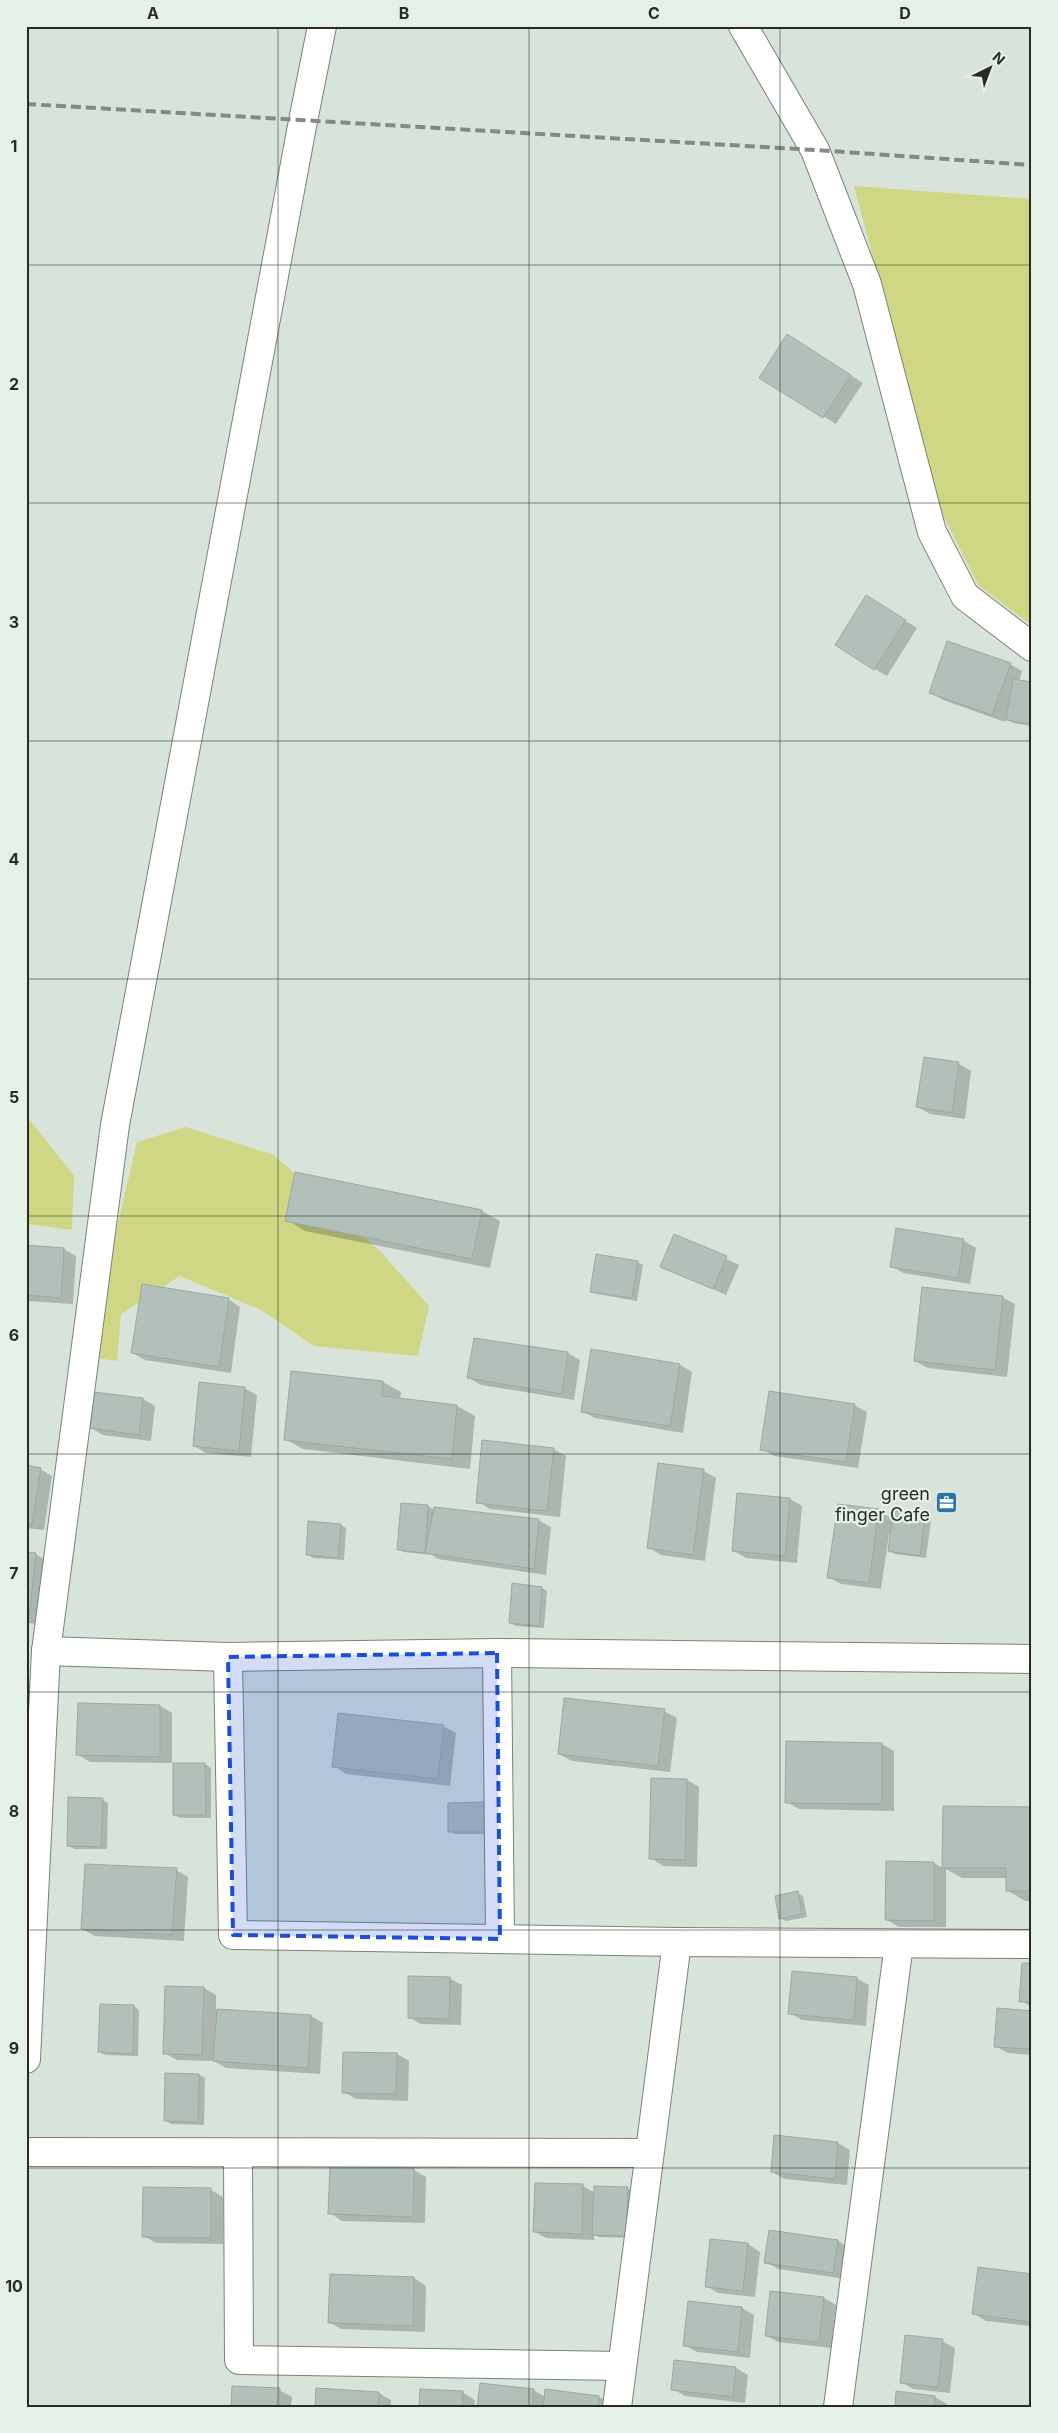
<svg xmlns="http://www.w3.org/2000/svg" width="1058" height="2433" font-family="Inter,sans-serif">
  <style>
    .green { fill: #d0d784 }
    .shadow { fill: #0003 }
    .building { fill: #b2c0ba; stroke: #9ca9a4 }
    .lines { fill: none; stroke-linecap: round; stroke-linejoin: round }
    .minor-casing { stroke: #78837a; stroke-width: 30 }
    .tertiary-casing { stroke: #78837a; stroke-width: 30 }
    .minor { stroke: #fff; stroke-width: 28 }
    .tertiary { stroke: #fff; stroke-width: 28 }
    .rail { stroke: #828a83; stroke-width: 4; stroke-dasharray: 10 5; stroke-linecap: butt }
    .marked { fill: #1d4ed8; fill-opacity: 0.2; stroke: #1d4ed8; stroke-width: 4; stroke-dasharray: 10 6; stroke-linejoin: round }
    .grid { fill: none; stroke: #272c28; stroke-width: 1; stroke-opacity: 0.55 }
    .labels { text-anchor: middle; dominant-baseline: central; stroke-width: 4.5; stroke-linejoin: round; paint-order: stroke }
    .poi-label { font-size: 18px; fill: #272c28; stroke: #e5f1e7; text-anchor: end }
    .neatline { fill: none; stroke: #272c28; stroke-width: 2 }
    .grid-label { font-size: 16px; text-anchor: middle; font-weight: bold; fill: #272c28 }
  </style>
  <rect width="100%" height="100%" fill="#d8e4da"/>
  <g class="green">
    <polygon points="854,186 1032,199 1032,625 978,585 940,509"/>
    <polygon points="26,1115 74,1176 72,1230 26,1224"/>
    <polygon points="186,1127 274,1155 383,1254 429,1306 418,1356 314,1346 261,1310 180,1276 121,1314 117,1361 96,1358 112,1248 137,1142"/>
  </g>
  <g class="shadow">
    <polygon points="799,343 863,383 836,424 761,377"/>
    <polygon points="879,604 917,628 887,676 875,669"/>
    <polygon points="1010,664 1022,671 1019,682 1032,684 1032,726 1013,723 1006,718 1005,722 943,700 931,693"/>
    <polygon points="959,1064 971,1071 965,1119 930,1114 918,1107"/>
    <polygon points="482,1211 500,1221 490,1268 305,1231 287,1220"/>
    <polygon points="675,1235 739,1265 726,1295 661,1266"/>
    <polygon points="964,1241 976,1248 970,1284 903,1273 891,1266"/>
    <polygon points="26,1246 64,1249 76,1256 73,1304 26,1301"/>
    <polygon points="637,1262 643,1265 637,1301 597,1294 591,1291"/>
    <polygon points="1002,1297 1015,1304 1007,1377 928,1368 915,1361"/>
    <polygon points="228,1299 240,1307 231,1373 145,1360 133,1353"/>
    <polygon points="592,1351 680,1365 692,1372 683,1433 595,1418 582,1411"/>
    <polygon points="568,1353 580,1360 574,1400 481,1385 469,1378"/>
    <polygon points="292,1372 383,1382 401,1392 400,1399 457,1406 475,1416 470,1469 303,1449 285,1439"/>
    <polygon points="244,1388 257,1395 251,1457 206,1453 194,1446"/>
    <polygon points="95,1393 143,1399 155,1406 151,1441 103,1435 91,1428"/>
    <polygon points="854,1405 867,1412 858,1468 774,1456 762,1449"/>
    <polygon points="553,1449 566,1456 560,1517 490,1509 478,1502"/>
    <polygon points="659,1465 704,1471 716,1478 705,1561 661,1555 648,1547"/>
    <polygon points="26,1467 40,1469 52,1476 44,1530 26,1528"/>
    <polygon points="790,1499 802,1506 797,1563 746,1558 734,1551"/>
    <polygon points="428,1506 435,1510 538,1520 551,1527 546,1575 438,1559 432,1555 404,1552 398,1549"/>
    <polygon points="879,1511 893,1519 894,1513 925,1517 931,1521 926,1558 895,1554 889,1551 891,1534 889,1534 881,1589 841,1584 829,1577"/>
    <polygon points="341,1525 346,1528 344,1560 313,1558 307,1554"/>
    <polygon points="26,1553 35,1554 48,1561 41,1624 26,1623"/>
    <polygon points="542,1588 547,1591 544,1628 516,1626 510,1623"/>
    <polygon points="26,1681 31,1683 29,1715 26,1715"/>
    <polygon points="79,1704 160,1706 172,1713 172,1763 90,1762 77,1754"/>
    <polygon points="664,1711 677,1718 670,1772 572,1761 559,1754"/>
    <polygon points="443,1726 456,1733 450,1786 346,1774 334,1766"/>
    <polygon points="787,1742 882,1744 894,1751 894,1811 799,1809 787,1802"/>
    <polygon points="205,1764 211,1768 211,1818 180,1818 174,1815"/>
    <polygon points="687,1780 699,1787 697,1867 663,1866 651,1858"/>
    <polygon points="102,1800 108,1803 107,1849 74,1849 68,1845"/>
    <polygon points="484,1804 490,1807 490,1834 455,1834 449,1831"/>
    <polygon points="944,1807 1032,1808 1032,1901 1025,1901 1007,1890 1007,1878 962,1878 946,1869 946,1927 899,1927 887,1920 887,1863 934,1863 944,1869"/>
    <polygon points="176,1870 188,1877 184,1941 95,1936 82,1929"/>
    <polygon points="798,1893 803,1896 807,1917 786,1921 780,1918"/>
    <polygon points="1032,1964 1032,2007 1021,2001"/>
    <polygon points="449,1978 462,1985 461,2025 421,2024 409,2017"/>
    <polygon points="856,1978 869,1985 866,2026 802,2020 790,2013"/>
    <polygon points="204,1988 216,1995 216,2010 311,2016 323,2023 320,2074 226,2068 214,2061 177,2060 164,2053"/>
    <polygon points="134,2006 139,2010 138,2056 105,2055 100,2052"/>
    <polygon points="1032,2012 1032,2055 1008,2053 995,2046"/>
    <polygon points="397,2054 409,2061 408,2101 356,2099 344,2092"/>
    <polygon points="167,2074 199,2075 205,2078 204,2125 171,2124 165,2120"/>
    <polygon points="838,2143 850,2150 847,2185 785,2179 772,2172"/>
    <polygon points="331,2167 414,2170 426,2177 425,2223 342,2221 330,2213"/>
    <polygon points="583,2186 595,2193 627,2188 633,2192 632,2238 599,2237 594,2234 594,2240 546,2238 534,2231"/>
    <polygon points="211,2190 223,2197 223,2244 156,2243 144,2236"/>
    <polygon points="711,2241 748,2244 760,2252 755,2297 718,2293 706,2286"/>
    <polygon points="838,2241 850,2248 845,2279 778,2269 766,2262"/>
    <polygon points="1032,2275 1032,2326 986,2321 973,2313"/>
    <polygon points="414,2278 426,2286 425,2332 341,2329 329,2322"/>
    <polygon points="824,2298 836,2305 831,2348 778,2342 766,2335"/>
    <polygon points="689,2302 742,2308 754,2315 750,2358 697,2352 685,2345"/>
    <polygon points="942,2341 955,2348 950,2393 913,2389 901,2382"/>
    <polygon points="675,2362 736,2368 748,2375 745,2403 685,2396 673,2389"/>
    <polygon points="481,2384 534,2390 545,2397 599,2397 611,2404 611,2407 478,2407"/>
    <polygon points="279,2390 292,2397 291,2407 232,2407"/>
    <polygon points="462,2392 475,2400 474,2407 421,2407"/>
    <polygon points="379,2393 391,2400 391,2407 316,2407"/>
    <polygon points="935,2397 947,2404 947,2407 896,2407"/>
    <polygon points="655,2405 673,2407 655,2407"/>
  </g>
  <g class="building">
    <polygon points="787,334 851,375 823,418 759,378"/>
    <polygon points="866,595 906,620 874,670 835,645"/>
    <polygon points="947,641 1011,663 992,715 929,693"/>
    <polygon points="1013,679 1032,682 1031,724 1006,720"/>
    <polygon points="924,1057 959,1062 952,1113 916,1107"/>
    <polygon points="295,1172 482,1210 472,1259 285,1221"/>
    <polygon points="896,1228 964,1239 958,1278 890,1267"/>
    <polygon points="674,1234 727,1256 713,1289 660,1267"/>
    <polygon points="26,1245 64,1248 61,1298 26,1295"/>
    <polygon points="596,1254 638,1261 632,1298 590,1292"/>
    <polygon points="142,1284 229,1298 219,1367 131,1353"/>
    <polygon points="922,1287 1003,1296 995,1370 914,1361"/>
    <polygon points="474,1338 568,1352 562,1394 467,1378"/>
    <polygon points="591,1349 680,1364 670,1426 581,1412"/>
    <polygon points="291,1371 383,1381 382,1396 457,1405 452,1459 284,1440"/>
    <polygon points="199,1382 245,1387 239,1451 193,1446"/>
    <polygon points="769,1391 855,1404 846,1462 760,1450"/>
    <polygon points="94,1392 143,1398 139,1435 89,1428"/>
    <polygon points="482,1440 554,1448 547,1511 476,1503"/>
    <polygon points="658,1463 704,1469 693,1555 647,1548"/>
    <polygon points="26,1465 41,1468 32,1524 26,1523"/>
    <polygon points="737,1493 790,1498 785,1556 732,1551"/>
    <polygon points="401,1503 428,1505 425,1553 397,1550"/>
    <polygon points="838,1504 879,1509 869,1583 827,1578"/>
    <polygon points="434,1507 539,1519 534,1569 425,1553"/>
    <polygon points="893,1511 925,1516 920,1556 888,1551"/>
    <polygon points="308,1521 341,1524 338,1558 306,1555"/>
    <polygon points="26,1552 36,1553 29,1618 26,1618"/>
    <polygon points="512,1583 542,1587 539,1626 509,1623"/>
    <polygon points="564,1698 665,1709 658,1766 558,1754"/>
    <polygon points="78,1703 160,1705 160,1757 76,1755"/>
    <polygon points="338,1713 444,1725 438,1779 332,1767"/>
    <polygon points="786,1741 882,1743 882,1804 785,1803"/>
    <polygon points="173,1763 205,1763 206,1815 173,1815"/>
    <polygon points="651,1778 687,1779 685,1860 649,1859"/>
    <polygon points="68,1797 103,1798 101,1847 67,1846"/>
    <polygon points="484,1802 485,1832 448,1832 448,1803"/>
    <polygon points="943,1806 1032,1807 1032,1891 1006,1891 1006,1868 942,1868"/>
    <polygon points="886,1861 934,1862 934,1921 885,1920"/>
    <polygon points="85,1864 177,1868 172,1935 81,1929"/>
    <polygon points="798,1891 802,1914 779,1919 775,1896"/>
    <polygon points="1022,1963 1032,1963 1032,2002 1019,2002"/>
    <polygon points="792,1971 857,1977 854,2020 788,2014"/>
    <polygon points="408,1976 450,1977 449,2019 408,2018"/>
    <polygon points="165,1986 204,1987 202,2055 163,2054"/>
    <polygon points="100,2004 134,2005 133,2054 98,2052"/>
    <polygon points="997,2008 1032,2011 1032,2049 994,2047"/>
    <polygon points="217,2009 311,2015 308,2068 213,2061"/>
    <polygon points="343,2052 397,2053 396,2094 342,2093"/>
    <polygon points="165,2073 199,2074 198,2122 164,2121"/>
    <polygon points="774,2135 838,2142 835,2179 771,2172"/>
    <polygon points="330,2166 414,2168 413,2217 328,2214"/>
    <polygon points="535,2183 583,2184 582,2234 533,2232"/>
    <polygon points="594,2186 628,2187 626,2236 592,2235"/>
    <polygon points="143,2187 211,2188 211,2238 142,2237"/>
    <polygon points="769,2230 838,2240 833,2273 764,2263"/>
    <polygon points="710,2239 748,2243 743,2291 705,2287"/>
    <polygon points="978,2267 1032,2274 1032,2322 972,2314"/>
    <polygon points="330,2274 414,2277 413,2326 328,2323"/>
    <polygon points="770,2291 824,2297 819,2342 765,2336"/>
    <polygon points="688,2301 742,2307 738,2352 683,2346"/>
    <polygon points="905,2335 943,2339 938,2387 900,2383"/>
    <polygon points="674,2360 736,2367 733,2397 671,2390"/>
    <polygon points="480,2383 534,2389 532,2407 477,2407"/>
    <polygon points="232,2386 280,2388 279,2407 231,2407"/>
    <polygon points="316,2388 379,2392 378,2407 315,2407"/>
    <polygon points="420,2389 463,2391 462,2407 419,2407"/>
    <polygon points="545,2389 599,2396 598,2407 543,2407"/>
    <polygon points="896,2391 935,2396 934,2407 895,2407"/>
  </g>
  <g class="lines">
    <defs>
      <g id="minor">
        <polyline points="743,26 815,150 867,284 932,532 965,596 1032,647"/>
        <polyline points="497,1653 500,1939"/>
        <polyline points="228,1657 233,1935 677,1942 1032,1944"/>
        <polyline points="26,2059 46,1651 115,1125 303,121 322,26"/>
        <polyline points="26,2152 649,2153"/>
        <polyline points="238,2153 239,2360 621,2366"/>
        <polyline points="617,2407 677,1942"/>
        <polyline points="838,2407 899,1944"/>
      </g>
      <polyline id="tertiary" points="46,1651 228,1657 497,1653 1032,1659"/>
    </defs>
    <use href="#minor" class="minor-casing"/>
    <use href="#tertiary" class="tertiary-casing"/>
    <use href="#minor" class="minor"/>
    <use href="#tertiary" class="tertiary"/>
    <polyline class="rail" points="26,104 815,150 1032,165"/>
  </g>
  <path class="marked" d="M497 1653 500 1939 233 1935 228 1657Z"/>
  <path class="grid" d="M278 26V2407M529 26V2407M780 26V2407M26 265H1032M26 503H1032M26 741H1032M26 979H1032M26 1216H1032M26 1454H1032M26 1692H1032M26 1930H1032M26 2168H1032"/>
  <defs>
    <symbol id="office-square" viewBox="-11 -11 22 22"><rect x="-9" y="-9" width="18" height="18" rx="4" fill="#2c73a8" stroke="#e5f1e7"/><path d="M-6-3h4V-5.5h4V-3h4V5H-6ZM-1-4.5V-3h2v-1.5ZM-6 0V1H6V0Z" fill="#fff"/></symbol>
  </defs>
  <g fill-rule="evenodd">
    <use href="#office-square" x="934" y="1490" width="25" height="25"/>
  </g>
  <g class="labels">
    <g class="poi-label">
      <text x="930" y="1493">green<tspan x="930" dy="21">finger Cafe</tspan></text>
    </g>
  </g>
  <rect width="1058" height="2433" fill="none" stroke="#e5f1e7" stroke-width="55"/>
  <g transform="translate(990 68) rotate(42)" stroke="#e5f1e7" stroke-width="4" paint-order="stroke">
  <path d="M0-4L9 19L0 12L-9 19Z" fill="#272c28"/>
  <text y="-8" font-size="14" font-weight="bold" text-anchor="middle" fill="#272c28">N</text>
  </g>
  <rect x="28" y="28" width="1002" height="2378" class="neatline"/>
  <g class="grid-label">
    <text x="153" y="19">A</text>
    <text x="404" y="19">B</text>
    <text x="654" y="19">C</text>
    <text x="905" y="19">D</text>
    <text x="14" y="152">1</text>
    <text x="14" y="390">2</text>
    <text x="14" y="628">3</text>
    <text x="14" y="865">4</text>
    <text x="14" y="1103">5</text>
    <text x="14" y="1341">6</text>
    <text x="14" y="1579">7</text>
    <text x="14" y="1817">8</text>
    <text x="14" y="2054">9</text>
    <text x="14" y="2292">10</text>
  </g>
</svg>
